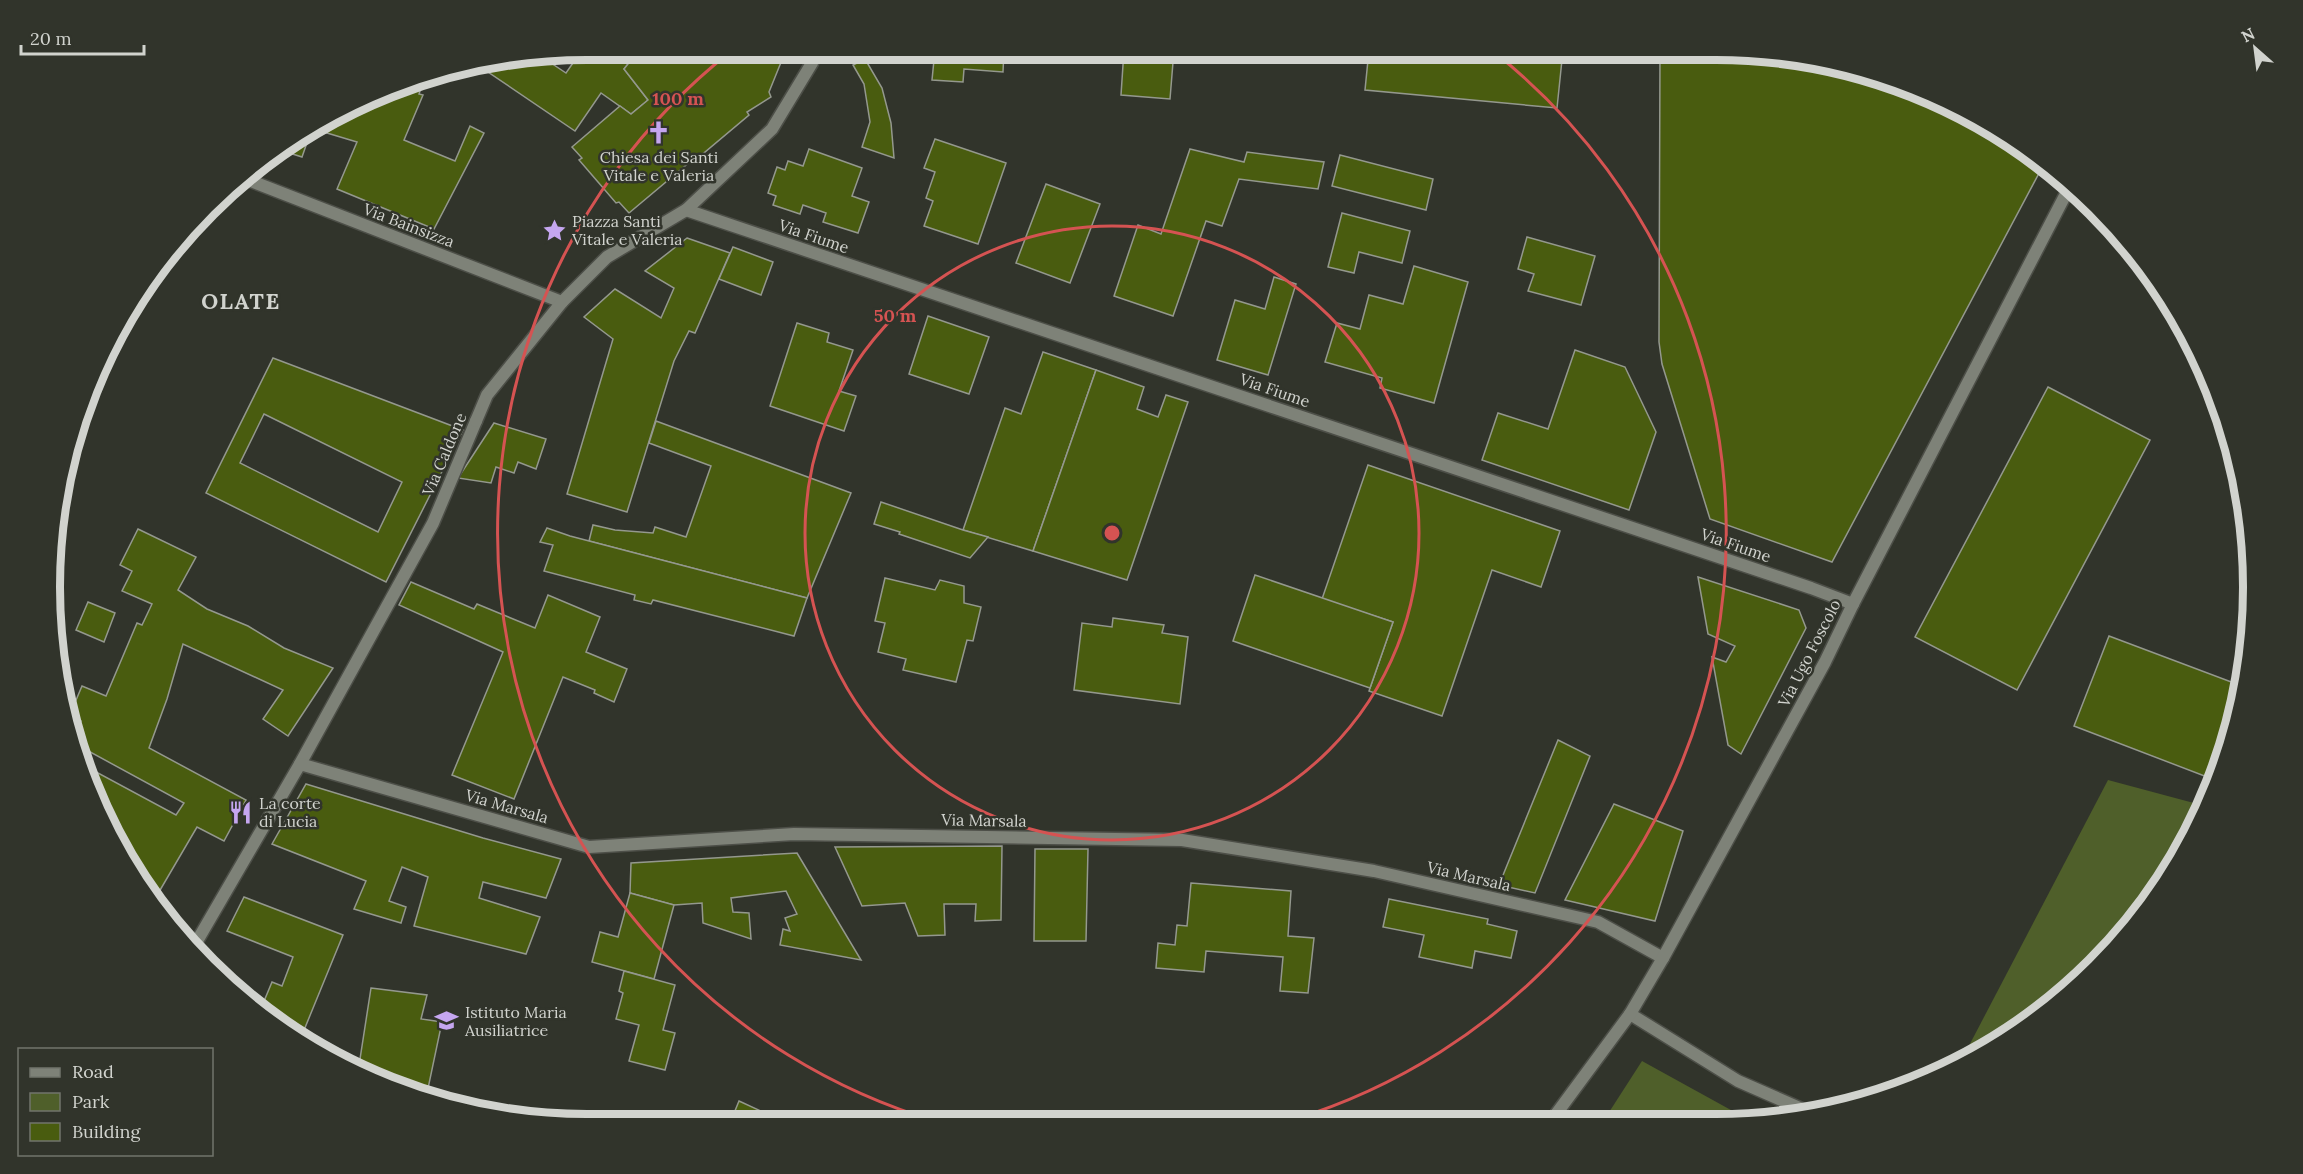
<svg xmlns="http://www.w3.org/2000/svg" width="2303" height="1174" font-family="Lora,serif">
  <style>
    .green { fill: #4f5f2a }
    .building { fill: #495c0f; stroke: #94988e; stroke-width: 1.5; fill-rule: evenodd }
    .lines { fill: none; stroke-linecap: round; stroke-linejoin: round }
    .pedestrian-casing { stroke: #4d4f48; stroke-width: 15 }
    .minor-casing { stroke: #4d4f48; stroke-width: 15 }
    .pedestrian { stroke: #7e8278; stroke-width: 12 }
    .minor { stroke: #7e8278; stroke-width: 12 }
    .ring { fill: none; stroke: #d55352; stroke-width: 3 }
    .labels { text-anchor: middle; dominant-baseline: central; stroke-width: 5; stroke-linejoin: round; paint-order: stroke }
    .poi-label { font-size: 16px; fill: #d1d3ce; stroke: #31342b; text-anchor: start }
    .street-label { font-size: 16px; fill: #d1d3ce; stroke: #31342b }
    .district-label { font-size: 22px; font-weight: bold; letter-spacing: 1.5px; fill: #d1d3ce; stroke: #31342b }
    .rim { fill: none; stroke: #d1d3ce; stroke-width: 8 }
    .centre { fill: #d55352; stroke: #31342b; stroke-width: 3 }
    .ring-label { font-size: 18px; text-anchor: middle; font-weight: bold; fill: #d55352; stroke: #31342b; stroke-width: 5; stroke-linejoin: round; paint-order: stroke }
  </style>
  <rect width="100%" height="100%" fill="#31342b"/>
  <g class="green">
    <polygon points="2108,780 2205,806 2198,824 2120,941 2043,1014 1961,1061"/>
    <polygon points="1642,1061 1749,1120 1604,1120"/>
  </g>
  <g class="building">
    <polygon points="582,50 639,50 624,69 648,100 631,114 601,93 575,131 488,72 493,65 542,57 566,73"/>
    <polygon points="639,50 786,50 769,92 771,97 747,112 749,115 699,157 697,156 629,213 619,202 616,203 598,182 579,160 582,158 572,147 620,106 631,114 648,100 624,69"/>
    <polygon points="935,50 1004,50 1003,72 964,69 963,82 932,80"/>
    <polygon points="1124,50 1174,50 1170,99 1121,95"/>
    <polygon points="1369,50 1498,52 1498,50 1563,50 1557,108 1365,90"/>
    <polygon points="1660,51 1751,51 1855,68 1953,105 2045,162 1832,562 1710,519 1662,364 1659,342"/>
    <polygon points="865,59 882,88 891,123 894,158 862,147 870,122 864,84 853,65"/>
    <polygon points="425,76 419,94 423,95 404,140 455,161 470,126 484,133 434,229 337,189 357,142 317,130 414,78"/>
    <polygon points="310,134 302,157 280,150"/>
    <polygon points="935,139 1006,163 978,244 924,226 933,201 926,198 935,172 924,168"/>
    <polygon points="809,149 862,168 852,196 869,202 858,233 823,222 826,213 803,205 800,214 773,205 776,196 768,193 777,167 785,170 788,161 803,166"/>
    <polygon points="1190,149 1244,162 1247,152 1324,162 1318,189 1239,179 1222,226 1206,221 1173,316 1114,296 1138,225 1161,234"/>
    <polygon points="1340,155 1433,179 1426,210 1332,186"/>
    <polygon points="1046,184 1100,204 1070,283 1016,263"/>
    <polygon points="1342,213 1410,231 1402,263 1359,252 1354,273 1328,267"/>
    <polygon points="1527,237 1595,256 1581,305 1528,291 1534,274 1518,269"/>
    <polygon points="687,238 730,253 695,333 689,331 674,361 627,512 567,494 613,339 584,317 615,289 661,318 674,288 645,271"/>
    <polygon points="733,247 773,262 761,295 719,279"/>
    <polygon points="1414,266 1468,282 1434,403 1380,388 1382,378 1325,362 1337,323 1360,329 1369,295 1403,304"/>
    <polygon points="1274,277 1296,284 1268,375 1217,360 1235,300 1265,309"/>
    <polygon points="928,316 989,337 969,394 909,374"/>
    <polygon points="797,323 829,333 827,342 853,350 839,391 856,396 844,431 770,406"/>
    <polygon points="1575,350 1625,367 1656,432 1629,510 1482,460 1498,413 1548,429"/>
    <polygon points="1043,352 1096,370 1033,551 963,530 1005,408 1021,414"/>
    <path d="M273 358 463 430 386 582 206 493ZM264 414 402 482 378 532 240 463Z"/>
    <polygon points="1096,370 1144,387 1137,409 1158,417 1166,395 1188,402 1127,580 1033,551"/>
    <polygon points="2210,382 2224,411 2215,413"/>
    <polygon points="2048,387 2150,440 2017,690 1915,637"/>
    <polygon points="656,421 851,493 807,598 589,541 593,525 615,530 653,533 655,527 686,537 711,466 649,443"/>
    <polygon points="494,423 546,439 536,469 518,462 514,473 496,467 491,483 458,478"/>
    <polygon points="1368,465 1560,531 1541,587 1492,570 1442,716 1369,691 1393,622 1322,599"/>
    <polygon points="881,502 963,530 988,537 970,558 899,534 900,532 874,524"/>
    <polygon points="547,528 570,536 807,598 794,636 653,600 651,604 634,600 635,595 544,571 553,545 540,542"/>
    <polygon points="138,529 196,557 178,590 207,609 248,626 284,648 333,668 288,736 263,719 283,690 183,644 167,699 149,748 246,800 224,841 197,827 156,897 105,825 87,767 176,815 184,803 81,747 76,730 81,721 72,717 71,712 82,686 106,696 137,623 142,625 152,604 122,591 132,571 120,565"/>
    <polygon points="1255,575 1393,622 1370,688 1233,641"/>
    <polygon points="1698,577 1799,610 1806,628 1741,754 1728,745 1712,657 1726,662 1735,646 1708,634"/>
    <polygon points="885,578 935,590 940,580 964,586 964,603 981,607 973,641 967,640 956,682 903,670 906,659 878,652 885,623 875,621"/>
    <polygon points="411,582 474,609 477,604 535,628 548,595 600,617 586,652 627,669 614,702 594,693 595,690 563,677 514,799 452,775 503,652 399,605"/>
    <polygon points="88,602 115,613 104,642 76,630"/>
    <polygon points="1113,618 1164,625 1162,633 1188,637 1180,704 1074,690 1082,623 1112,627"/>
    <polygon points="2109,636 2242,686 2235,726 2215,780 2074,726"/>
    <polygon points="1558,740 1590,756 1535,893 1499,885"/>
    <polygon points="306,784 483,838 561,859 546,898 483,882 479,898 540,917 526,954 414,926 428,877 402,867 389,901 406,907 401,923 354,909 366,881 272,844"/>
    <polygon points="1614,804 1683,831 1655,921 1565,900"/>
    <polygon points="1002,846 1001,920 975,921 976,904 944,904 945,935 918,936 905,903 862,906 835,847"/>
    <polygon points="1035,849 1088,849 1086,941 1034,941"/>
    <polygon points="797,853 861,960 780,945 783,929 790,931 785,918 797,914 786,891 731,898 733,912 749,913 751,939 703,923 702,903 674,905 630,893 631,863"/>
    <polygon points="1191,883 1291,891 1288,936 1314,938 1308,993 1280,991 1283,957 1206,951 1204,972 1156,968 1158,943 1175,945 1177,925 1187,926"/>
    <polygon points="630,893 674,905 654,979 592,962 600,932 618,937"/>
    <polygon points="244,897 343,935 302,1035 262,1006 272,982 282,986 293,957 227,931"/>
    <polygon points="1389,899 1488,919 1487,924 1517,931 1511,958 1475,951 1472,968 1419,957 1424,935 1383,927"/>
    <polygon points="624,971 675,985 663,1030 675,1033 665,1070 629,1061 639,1025 616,1019 623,993 619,991"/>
    <polygon points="371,988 427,995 421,1019 442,1022 426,1098 358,1072"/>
    <polygon points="739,1101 787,1123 730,1123"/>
  </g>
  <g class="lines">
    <defs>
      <polyline id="pedestrian" points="300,764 433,523 476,421"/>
      <g id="minor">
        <polyline points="243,178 562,302"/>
        <polyline points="686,210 1811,588 1853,604"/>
        <polyline points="476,421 487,395 562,302 607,257 686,210 772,129 812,63 816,50"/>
        <polyline points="193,948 300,764 589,847 794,834 1182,840 1374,871 1598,922 1663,958"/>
        <polyline points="1630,1014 1738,1081 1811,1113"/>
        <polyline points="1551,1121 1630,1014 1663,958 1825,662 1853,604 2070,186"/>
      </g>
    </defs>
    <use href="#pedestrian" class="pedestrian-casing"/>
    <use href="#minor" class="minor-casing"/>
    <use href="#pedestrian" class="pedestrian"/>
    <use href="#minor" class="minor"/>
  </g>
  <g class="ring">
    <circle cx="1112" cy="533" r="307"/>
    <path d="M938 1122A614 614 0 0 1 730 52M1494 52A614 614 0 0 1 1292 1120"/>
  </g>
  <defs>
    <symbol id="church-bare" viewBox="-9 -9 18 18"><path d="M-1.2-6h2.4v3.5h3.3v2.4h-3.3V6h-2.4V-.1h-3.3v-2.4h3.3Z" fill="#c5a6f0" stroke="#31342b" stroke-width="2.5" paint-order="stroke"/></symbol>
    <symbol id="sight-bare" viewBox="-9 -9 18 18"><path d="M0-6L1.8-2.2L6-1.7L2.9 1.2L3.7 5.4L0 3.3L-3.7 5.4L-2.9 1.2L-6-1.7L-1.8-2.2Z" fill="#c5a6f0" stroke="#31342b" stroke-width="2.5" paint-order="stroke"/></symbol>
    <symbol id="restaurant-bare" viewBox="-9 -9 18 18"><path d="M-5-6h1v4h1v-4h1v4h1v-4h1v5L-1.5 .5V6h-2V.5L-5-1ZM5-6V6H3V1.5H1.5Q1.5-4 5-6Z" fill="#c5a6f0" stroke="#31342b" stroke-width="2.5" paint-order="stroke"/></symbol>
    <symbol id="school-bare" viewBox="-9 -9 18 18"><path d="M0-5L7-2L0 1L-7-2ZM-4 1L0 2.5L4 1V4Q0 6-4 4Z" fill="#c5a6f0" stroke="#31342b" stroke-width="2.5" paint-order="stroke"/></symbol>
  </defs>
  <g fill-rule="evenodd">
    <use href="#church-bare" x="642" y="116" width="33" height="33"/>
    <use href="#sight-bare" x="538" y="214" width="33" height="33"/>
    <use href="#restaurant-bare" x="224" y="796" width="33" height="33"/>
    <use href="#school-bare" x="430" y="1004" width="33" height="33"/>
  </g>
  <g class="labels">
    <g class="poi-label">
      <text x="659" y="157" text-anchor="middle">Chiesa dei Santi<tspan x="659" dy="18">Vitale e Valeria</tspan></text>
      <text x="572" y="221">Piazza Santi<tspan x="572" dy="18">Vitale e Valeria</tspan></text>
      <text x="259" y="803">La corte<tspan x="259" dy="18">di Lucia</tspan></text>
      <text x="465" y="1012">Istituto Maria<tspan x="465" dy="18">Ausiliatrice</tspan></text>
    </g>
    <g class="street-label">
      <text transform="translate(409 225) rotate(21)">Via Bainsizza</text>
      <text transform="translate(814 236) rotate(19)">Via Fiume</text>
      <text transform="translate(1275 390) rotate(19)">Via Fiume</text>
      <text transform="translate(444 454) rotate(-67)">Via Caldone</text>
      <text transform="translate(1736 545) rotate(19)">Via Fiume</text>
      <text transform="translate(1809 653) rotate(-63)">Via Ugo Foscolo</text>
      <text transform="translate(507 806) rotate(16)">Via Marsala</text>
      <text transform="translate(984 820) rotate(1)">Via Marsala</text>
      <text transform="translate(1469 876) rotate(13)">Via Marsala</text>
    </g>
    <g class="district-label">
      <text x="241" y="301">OLATE</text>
    </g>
  </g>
  <path d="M0 0H2303V1174H0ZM587 60H1716A527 527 0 0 1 2243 587V587A527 527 0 0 1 1716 1114H587A527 527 0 0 1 60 587V587A527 527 0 0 1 587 60Z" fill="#31342b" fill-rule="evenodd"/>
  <path class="rim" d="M587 60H1716A527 527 0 0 1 2243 587V587A527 527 0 0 1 1716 1114H587A527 527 0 0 1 60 587V587A527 527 0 0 1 587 60Z"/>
  <circle cx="1112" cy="533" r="9" class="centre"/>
  <g class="ring-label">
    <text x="678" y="105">100 m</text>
    <text x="895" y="322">50 m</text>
  </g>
  <rect x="18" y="1048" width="195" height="108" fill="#31342b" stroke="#71746c" stroke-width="1.5"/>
  <rect x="30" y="1068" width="30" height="9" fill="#7e8278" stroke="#71746c" stroke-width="1.5"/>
  <text x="72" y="1078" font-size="18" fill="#d1d3ce">Road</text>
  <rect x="30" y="1093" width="30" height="18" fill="#4f5f2a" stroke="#71746c" stroke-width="1.5"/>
  <text x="72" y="1108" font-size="18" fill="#d1d3ce">Park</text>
  <rect x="30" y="1123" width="30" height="18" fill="#495c0f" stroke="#71746c" stroke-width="1.5"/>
  <text x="72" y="1138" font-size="18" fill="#d1d3ce">Building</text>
  <g transform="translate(2255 48) rotate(332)" stroke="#31342b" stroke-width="4.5" paint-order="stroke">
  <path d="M0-4.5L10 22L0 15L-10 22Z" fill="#d1d3ce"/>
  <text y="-9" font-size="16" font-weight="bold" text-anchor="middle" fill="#d1d3ce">N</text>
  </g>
  <path d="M21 45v9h123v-9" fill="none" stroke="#d1d3ce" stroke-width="3"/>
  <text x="30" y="45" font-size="18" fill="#d1d3ce" stroke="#31342b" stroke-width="4.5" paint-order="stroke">20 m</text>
</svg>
